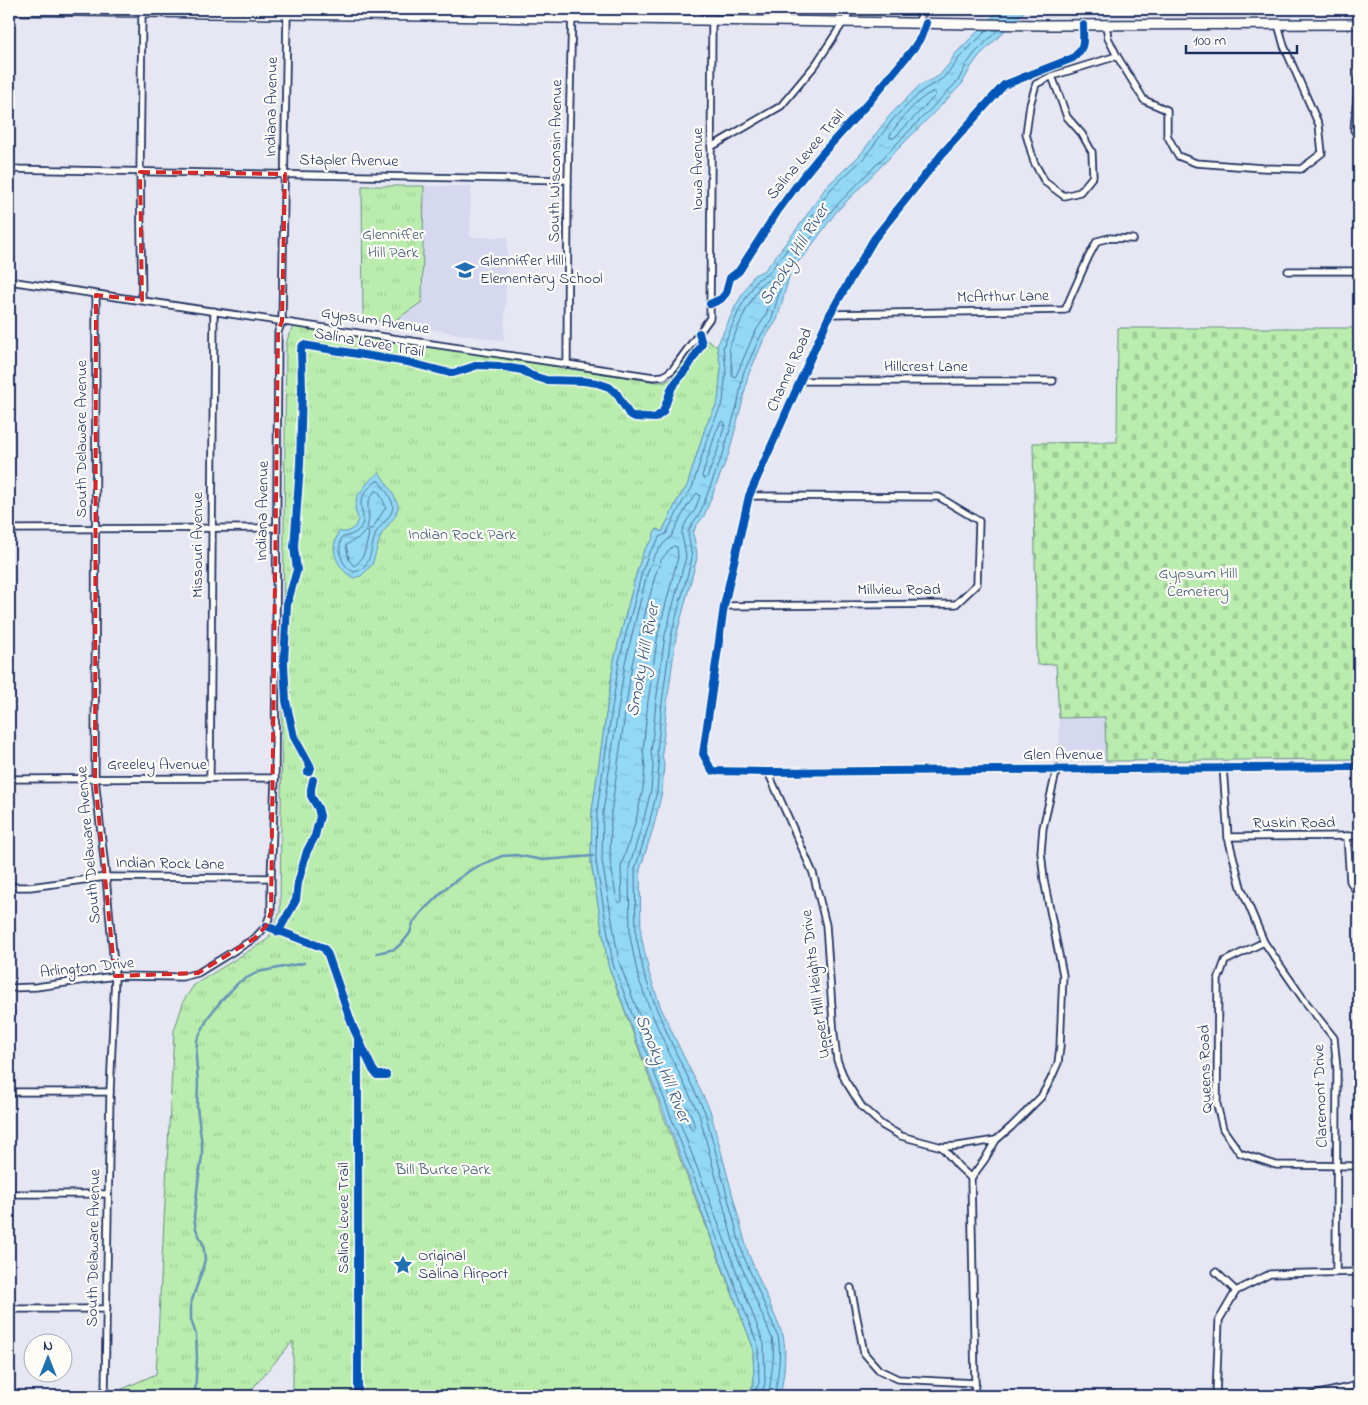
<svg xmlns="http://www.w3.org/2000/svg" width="1368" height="1405" font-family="'Indie Flower',sans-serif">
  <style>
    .built { fill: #d6d8ef }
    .cemetery { fill: url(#cemetery-stones); stroke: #6a8e86 }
    .park { fill: url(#park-tufts); stroke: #6a8e86 }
    .water { fill: url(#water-ripples); stroke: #6394b9 }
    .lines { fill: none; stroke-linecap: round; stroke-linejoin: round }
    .shore { stroke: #4b739a; stroke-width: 1 }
    .stream { stroke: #6394b9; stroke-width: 2.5 }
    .street-casing { stroke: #1b2f5e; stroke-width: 9 }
    .secondary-casing { stroke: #1b2f5e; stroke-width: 12 }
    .street { stroke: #fdfcf7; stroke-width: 5.5 }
    .secondary { stroke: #fdfcf7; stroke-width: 9 }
    .cycleway-casing { stroke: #fdfcf7; stroke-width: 11 }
    .cycleway { stroke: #0057b8; stroke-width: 8 }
    .marked { fill: none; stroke: #d62828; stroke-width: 4; stroke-dasharray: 10 6; stroke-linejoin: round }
    .labels { text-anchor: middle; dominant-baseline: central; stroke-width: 4.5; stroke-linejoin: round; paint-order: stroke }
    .street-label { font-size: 16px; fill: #1b2f5e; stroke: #fdfcf7 }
    .park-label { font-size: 16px; fill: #435e72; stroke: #fdfcf7 }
    .poi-label { font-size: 16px; fill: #1b2f5e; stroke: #fdfcf7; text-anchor: start }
    .water-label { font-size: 18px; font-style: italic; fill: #395984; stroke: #fdfcf7 }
  </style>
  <defs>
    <pattern id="cemetery-stones" width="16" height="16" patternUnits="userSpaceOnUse" patternTransform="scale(1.25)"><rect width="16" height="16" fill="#baedad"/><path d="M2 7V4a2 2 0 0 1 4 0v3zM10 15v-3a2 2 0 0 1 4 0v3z" fill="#9fcc97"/></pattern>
    <pattern id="park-tufts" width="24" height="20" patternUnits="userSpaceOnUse" patternTransform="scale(1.25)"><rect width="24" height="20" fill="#baedad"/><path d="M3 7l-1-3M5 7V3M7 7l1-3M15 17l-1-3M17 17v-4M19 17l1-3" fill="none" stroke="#9fcc97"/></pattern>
    <pattern id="water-ripples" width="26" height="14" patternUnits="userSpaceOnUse" patternTransform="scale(1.25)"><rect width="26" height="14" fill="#93d8f5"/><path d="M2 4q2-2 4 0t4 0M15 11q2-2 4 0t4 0" fill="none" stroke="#7ebad4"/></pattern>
  </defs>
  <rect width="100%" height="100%" fill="#e6e7f2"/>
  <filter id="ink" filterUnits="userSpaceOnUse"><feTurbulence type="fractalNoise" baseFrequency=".02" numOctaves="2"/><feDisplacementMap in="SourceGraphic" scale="10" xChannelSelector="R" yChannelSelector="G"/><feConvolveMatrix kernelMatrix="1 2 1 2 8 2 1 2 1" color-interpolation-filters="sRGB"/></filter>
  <g filter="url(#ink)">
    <g class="built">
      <polygon points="424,186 471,186 470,237 508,237 504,341 391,323 422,302"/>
      <polygon points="1106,717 1106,761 1060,762 1059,718"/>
    </g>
    <polygon class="cemetery" points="1118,328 1359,328 1359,759 1106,761 1105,717 1059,718 1056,664 1037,665 1033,443 1117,442"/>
    <g class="park">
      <polygon points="362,186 424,186 422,302 391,323 363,319"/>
      <polygon points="295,326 656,382 665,382 672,378 701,337 717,346 721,368 718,401 705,428 687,486 677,501 662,532 657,529 654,533 654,539 644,550 637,571 614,660 592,811 591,862 608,965 663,1115 753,1347 754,1383 747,1396 293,1396 293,1341 246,1396 110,1396 111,1394 156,1374 174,1031 184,1000 194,985 268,939 280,912 286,345 289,334"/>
    </g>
    <g class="water">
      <path d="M1000 9H1027L979 56 971 67 962 84 836 212 807 252 791 270 777 320 764 339 748 376 742 403 729 453 704 516 696 526 693 534 696 547 697 558 676 637 667 703 662 753 664 765 662 792 654 825 640 870 641 935 649 973 661 1008 680 1049 710 1110 748 1253 783 1335C787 1355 784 1376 780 1396H747L754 1383 753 1347 608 965 591 862 592 811 614 660 637 571 644 550 653 539 654 533 657 529 662 532 677 501 687 486 705 428 718 401 721 368 717 346 736 305 754 275 765 270 802 222 826 187 860 155 890 115 920 85 939 76 949 64 955 54Z"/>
      <path d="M379 472 392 492 398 505 396 515 381 535 372 565 361 576 353 578C342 571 335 561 334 548 334 543 337 537 338 532H347L355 527 358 519 355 509 357 496 370 480Z"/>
    </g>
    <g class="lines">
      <g class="shore">
        <path d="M932 92H935V96L894 138H890V135C900 120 917 99 932 92Z"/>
        <polygon points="772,279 775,279 776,281 766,315 754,334 736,376 733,377 732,375 732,366 729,347 746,310 761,284"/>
        <polygon points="722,421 724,422 725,424 718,449 707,478 704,479 702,476 716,432"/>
        <path d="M377 481H379C384 488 391 497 393 505 394 514 382 524 377 531 370 544 373 569 354 572 341 566 337 550 342 537 352 536 364 530 363 518 363 511 359 506 362 499 364 492 372 484 377 481Z"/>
        <path d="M375 491 379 492 386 507 372 529H369L367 527C373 510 361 509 375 491Z"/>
        <path d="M366 531 368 532 369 534C366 545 365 560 354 566L349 560 346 545 360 537Z"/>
        <polygon points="674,546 677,547 678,557 658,634 648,701 643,751 645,767 643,789 636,820 621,867 622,901 619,903 617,901 610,860 611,813 632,664 655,576 661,560 670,549"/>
        <path d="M685 1106C691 1110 693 1121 695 1128L694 1131 691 1129 683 1110Z"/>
        <polyline points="753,1396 759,1383 758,1346 613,964 596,862 596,855 597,811 619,661 642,572 649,553 657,542 659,537 666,534 682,503 692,488 710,430 723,402 726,368 723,347 740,308 757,280 769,273 806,225 830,190 864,158 894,118 923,90 942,79 953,67 959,58 987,30"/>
        <path d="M760 1396 765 1384 764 1344 619 962 602 861 603 812 625 663 647 574 654 556 664 543 671 537 687 506 697 493 700 496 695 510 687 520 682 531V536L685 549 686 557 665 635 656 702 651 752 653 766 651 790 643 822 629 868 630 936 638 977 651 1012 669 1053 699 1114 737 1256 772 1338C776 1359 770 1376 769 1396"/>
        <path d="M775 1396C777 1376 782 1357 778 1336L743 1255 705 1112 675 1051 657 1010 644 974 636 936 635 869 649 824 657 791 659 766 657 752 662 703 671 636 692 558 688 532 692 524 700 513 724 451 738 402 743 374 760 337 772 318 786 268 803 249 833 209 958 81 966 65 975 53 998 30"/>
      </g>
      <g class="stream">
        <polyline points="377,953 395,949 404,941 410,933 413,923 421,913 447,887 472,869 502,856 516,855 543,860 593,856"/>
        <polyline points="195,1396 197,1358 196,1335 191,1319 191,1303 202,1271 205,1259 203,1244 196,1229 194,1217 198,1183 202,1156 202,1145 197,1107 198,1084 196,1057 197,1040 209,1016 221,1001 239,982 258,972 304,963"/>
      </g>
      <defs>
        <g id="street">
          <polyline points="697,21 697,9"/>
          <polyline points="918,23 922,13 926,9"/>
          <polyline points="1359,24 1359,74 1354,130 1359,136"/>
          <path d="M1083 25C1083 40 1086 47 1073 58L1004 85 942 154 874 239 830 314 749 496 724 606 703 754 712 771 768 772 1359 767"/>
          <polyline points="1106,25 1108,38 1117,56 1144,100 1167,110 1167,135 1178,156 1196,163 1263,168 1301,169 1322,153 1319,125 1284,46 1278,24"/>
          <polygon points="1052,76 1067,117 1082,134 1092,152 1093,176 1080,192 1064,196 1045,182 1034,162 1026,134 1030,105 1036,84"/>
          <polyline points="1052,76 1117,56"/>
          <polyline points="711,147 781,106 816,64 852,9"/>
          <polyline points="9,169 568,180"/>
          <polyline points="1288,271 1359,271"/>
          <polyline points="9,281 654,377 664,376 673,369 710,318 712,20"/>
          <polyline points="96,295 95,779 106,877 115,976 110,1092 105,1393 103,1396"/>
          <polyline points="142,300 140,172 142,10"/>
          <polyline points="830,314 1065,310 1088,258 1097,241 1109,238 1133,239"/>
          <polyline points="567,364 568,180 572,9"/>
          <polyline points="800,381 1053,381"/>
          <polyline points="9,529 276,528"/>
          <polyline points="724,606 956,604 977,584 979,521 939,497 749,496"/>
          <polyline points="1223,767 1228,837 1241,887 1264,942 1304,1000 1334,1038 1337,1069 1336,1272"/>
          <polyline points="768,772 813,873 826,925 834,1035 837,1060 845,1080 862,1107 882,1125 901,1136 942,1147 958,1146 996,1140 1011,1127 1041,1097 1050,1081 1058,1063 1060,1047 1063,975 1044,880 1041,852 1043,828 1057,768"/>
          <polyline points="210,778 214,311"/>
          <polyline points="9,779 275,778"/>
          <polyline points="1347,836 1350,881 1359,896"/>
          <polyline points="1228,837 1359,836"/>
          <polyline points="9,887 30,887 106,877 271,878"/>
          <polyline points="1264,942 1225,961 1218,980 1217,1105 1223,1129 1240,1153 1276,1165 1359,1166"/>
          <polyline points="9,988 36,987 115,976 182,977 198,973 255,938 266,926 271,912 271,878 275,778 278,332 282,321 287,14"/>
          <polyline points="9,1092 110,1092"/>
          <polyline points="942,1147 958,1166 971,1178 985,1159 996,1140"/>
          <polyline points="971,1178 975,1383 974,1396"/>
          <polyline points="9,1194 108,1194"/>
          <polyline points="1216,1272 1236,1291"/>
          <polyline points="851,1288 864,1353 879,1370 898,1379 975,1383"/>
          <polyline points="9,1309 107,1309"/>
          <polyline points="1216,1396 1219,1320 1236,1291 1270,1274 1359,1272"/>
          <polyline points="1310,1396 1359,1385"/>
        </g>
        <polyline id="secondary" points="9,10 1044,25 1359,24"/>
      </defs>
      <use href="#street" class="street-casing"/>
      <use href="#secondary" class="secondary-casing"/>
      <use href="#street" class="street"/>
      <use href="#secondary" class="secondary"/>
      <defs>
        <g id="cycleway">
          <path d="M1083 25C1083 40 1086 47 1073 58L1004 85 942 154 874 239 830 314 749 496 724 606 703 754 712 771 768 772 1359 767"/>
          <polyline points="710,304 721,299 726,293 730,278 739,271 777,212 802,178 820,156 868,103 913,49 921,37 926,23"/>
          <polyline points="308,772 311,768 294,737 286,701 284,663 287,604 297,570 294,547 300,465 302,388 301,350 303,345 407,362 446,372 453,373 460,371 478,365 498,366 522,370 530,375 546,380 583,381 597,383 609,387 617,394 629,414 635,417 655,418 663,412 672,387 688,367 702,344 699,333"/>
          <polyline points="266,926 324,948 328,955 353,1027 373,1070 377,1075 386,1075"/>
          <polyline points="278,932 296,900 298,883 303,865 307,851 315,836 320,816 318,808 311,796 311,789 313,780"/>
          <polyline points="358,1396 358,1039"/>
        </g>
      </defs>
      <use href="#cycleway" class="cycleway-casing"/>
      <use href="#cycleway" class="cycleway"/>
    </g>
  </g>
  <path class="marked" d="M140 172 285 174 282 321 278 332 271 912 266 926 255 938 198 973 115 976 95 779 96 295 142 300Z"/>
  <defs>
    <symbol id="school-bare" viewBox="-9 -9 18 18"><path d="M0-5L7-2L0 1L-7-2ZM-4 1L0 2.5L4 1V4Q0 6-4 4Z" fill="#1f6fb2" stroke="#fdfcf7" stroke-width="2.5" paint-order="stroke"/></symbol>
    <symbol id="sight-bare" viewBox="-9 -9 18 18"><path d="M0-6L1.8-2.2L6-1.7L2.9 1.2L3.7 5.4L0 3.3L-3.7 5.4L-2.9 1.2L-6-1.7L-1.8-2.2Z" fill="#1f6fb2" stroke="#fdfcf7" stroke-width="2.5" paint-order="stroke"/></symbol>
  </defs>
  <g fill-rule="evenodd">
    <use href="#school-bare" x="451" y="256" width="28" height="28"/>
    <use href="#sight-bare" x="389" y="1251" width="28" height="28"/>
  </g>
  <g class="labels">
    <g class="street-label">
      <text transform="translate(272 107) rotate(-89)">Indiana Avenue</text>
      <text transform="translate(806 155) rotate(-50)">Salina Levee Trail</text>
      <text transform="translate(349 161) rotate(1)">Stapler Avenue</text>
      <text transform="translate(556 161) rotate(-89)">South Wisconsin Avenue</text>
      <text transform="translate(698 169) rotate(-90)">Iowa Avenue</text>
      <text transform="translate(1003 297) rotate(-1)">McArthur Lane</text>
      <text transform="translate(375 321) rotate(9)">Gypsum Avenue</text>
      <text transform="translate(369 343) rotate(10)">Salina Levee Trail</text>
      <text x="926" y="367">Hillcrest Lane</text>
      <text transform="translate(790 370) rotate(-66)">Channel Road</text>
      <text transform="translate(82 439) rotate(-90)">South Delaware Avenue</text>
      <text transform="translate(263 511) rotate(-89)">Indiana Avenue</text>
      <text transform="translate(198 545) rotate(-90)">Missouri Avenue</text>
      <text x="899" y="590">Millview Road</text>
      <text x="1063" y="755">Glen Avenue</text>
      <text x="157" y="765">Greeley Avenue</text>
      <text x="1294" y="823">Ruskin Road</text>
      <text transform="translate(89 845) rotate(-95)">South Delaware Avenue</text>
      <text transform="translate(170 864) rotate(1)">Indian Rock Lane</text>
      <text transform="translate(87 968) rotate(-6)">Arlington Drive</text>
      <text transform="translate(816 984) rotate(-97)">Upper Mill Heights Drive</text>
      <text transform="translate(1206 1069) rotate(-92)">Queens Road</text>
      <text transform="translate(1321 1096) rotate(-92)">Claremont Drive</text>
      <text transform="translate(344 1218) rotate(-90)">Salina Levee Trail</text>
      <text transform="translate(94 1248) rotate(-89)">South Delaware Avenue</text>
    </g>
    <g class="park-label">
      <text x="393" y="235">Glenniffer<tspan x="393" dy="18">Hill Park</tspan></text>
      <text x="462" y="535">Indian Rock Park</text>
      <text x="1198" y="574">Gypsum Hill<tspan x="1198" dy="18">Cemetery</tspan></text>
      <text x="443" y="1170">Bill Burke Park</text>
    </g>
    <g class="poi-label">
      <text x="480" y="261">Glenniffer Hill<tspan x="480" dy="18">Elementary School</tspan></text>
      <text x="418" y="1256">Original<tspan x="418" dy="18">Salina Airport</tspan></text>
    </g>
    <g class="water-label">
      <text transform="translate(795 255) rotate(-58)">Smoky Hill River</text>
      <text transform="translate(644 660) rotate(-79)">Smoky Hill River</text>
      <text transform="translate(662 1069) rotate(67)">Smoky Hill River</text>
    </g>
  </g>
  <rect width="1368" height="1405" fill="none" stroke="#fdfcf7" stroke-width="30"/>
  <rect x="15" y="15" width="1338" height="1375" fill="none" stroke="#1b2f5e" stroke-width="2" filter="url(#ink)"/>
  <g transform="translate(48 1358)"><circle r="24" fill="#fdfcf7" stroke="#a3aaba"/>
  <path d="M0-4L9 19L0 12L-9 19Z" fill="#1f6fb2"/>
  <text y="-8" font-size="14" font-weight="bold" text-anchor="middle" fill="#1b2f5e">N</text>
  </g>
  <path d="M1186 45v8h111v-8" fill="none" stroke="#1b2f5e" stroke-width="2.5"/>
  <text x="1193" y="45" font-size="15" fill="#1b2f5e" stroke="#fdfcf7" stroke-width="4" paint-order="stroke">100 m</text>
</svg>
